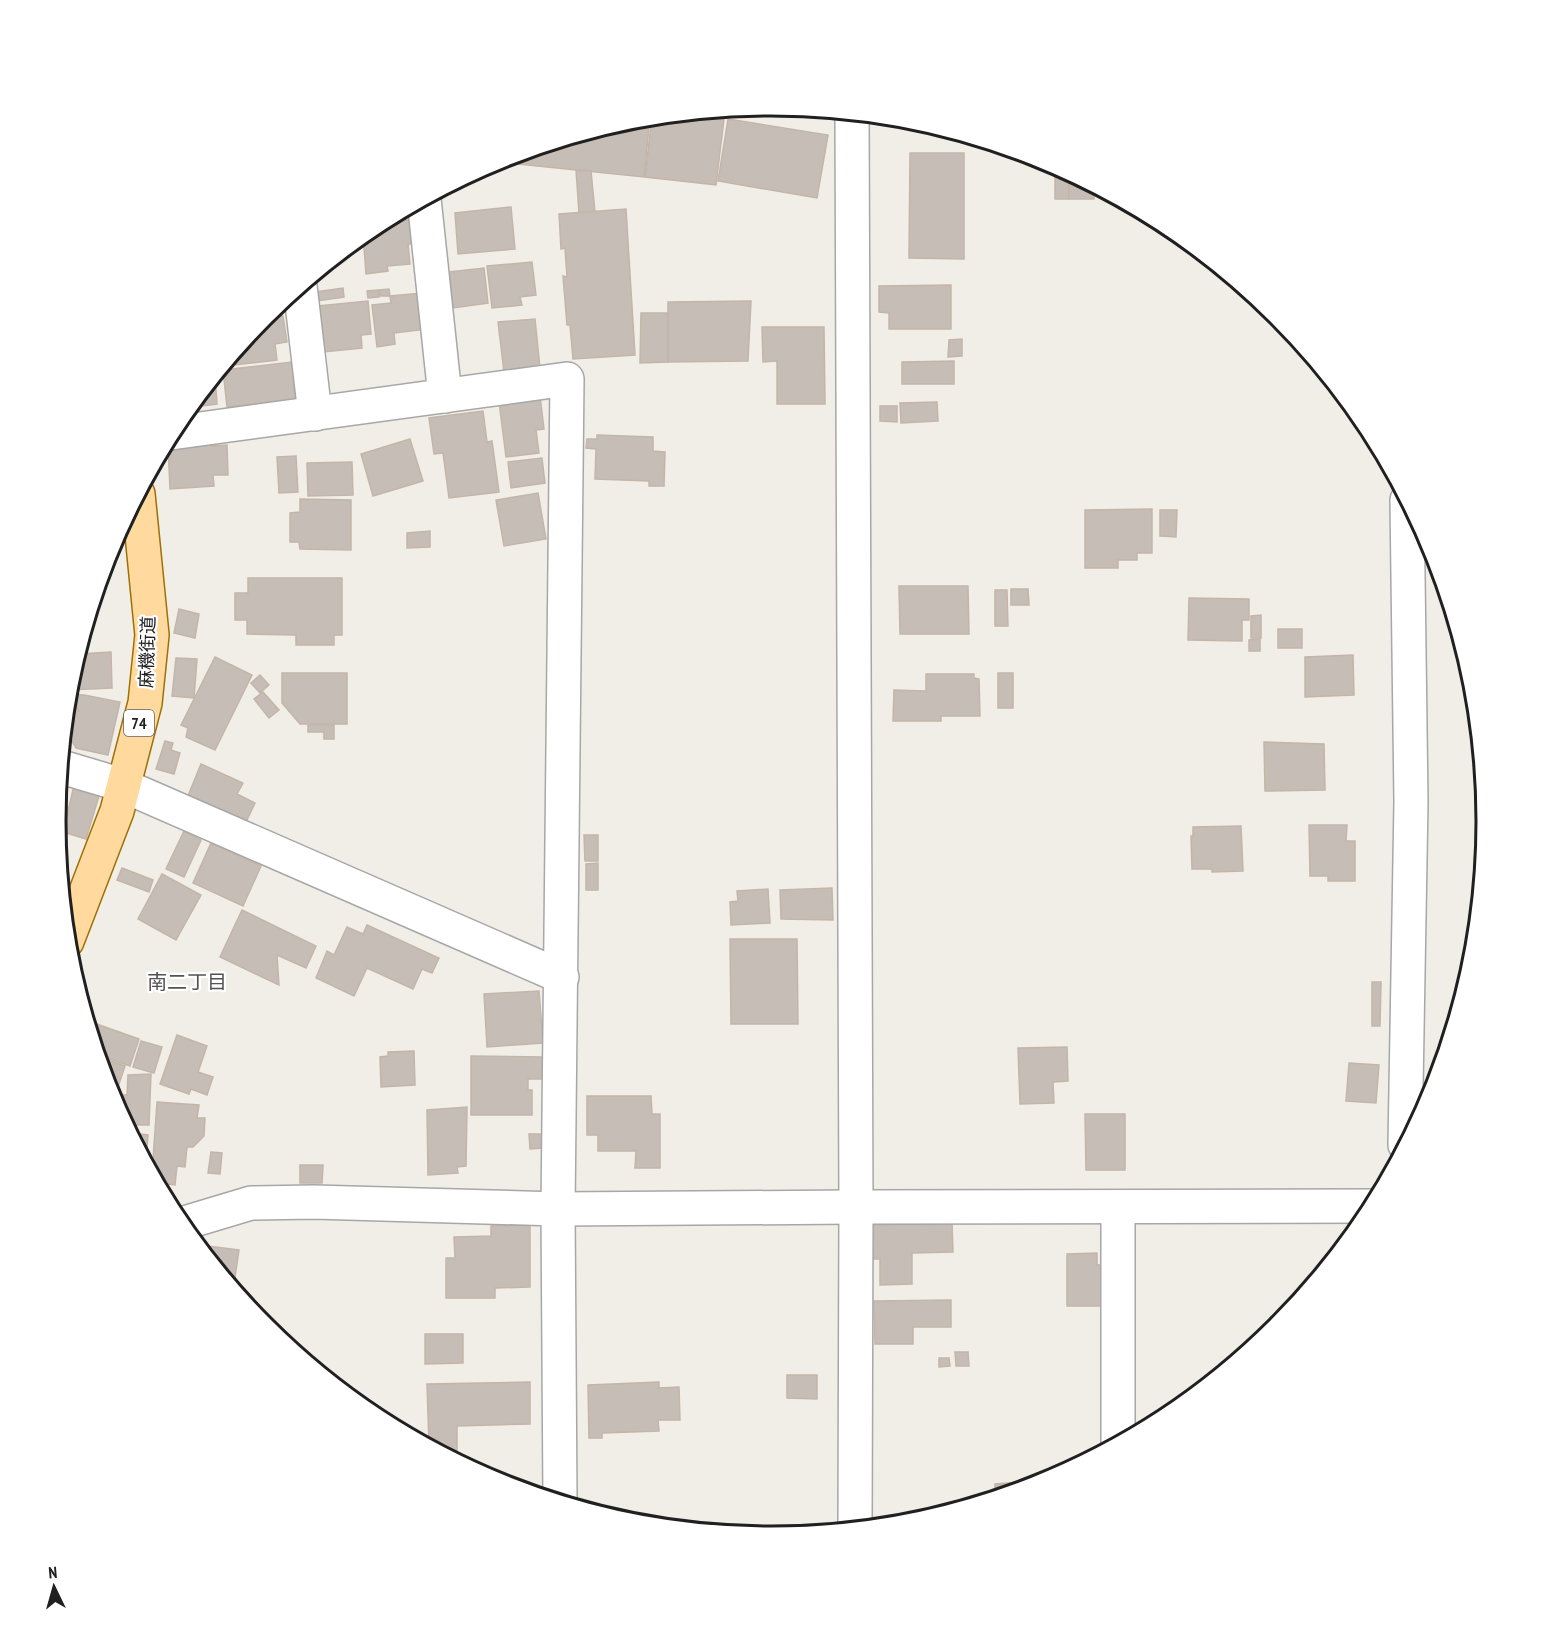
<svg xmlns="http://www.w3.org/2000/svg" width="1542" height="1641" font-family="'PT Sans Narrow','Noto Sans JP',sans-serif">
  <style>
    .building { fill: #c6beb6; stroke: #c4b5a8; stroke-width: 1.5 }
    .lines { fill: none; stroke-linecap: round; stroke-linejoin: round }
    .street-casing { stroke: #a7a7a7; stroke-width: 36 }
    .primary-casing { stroke: #9d7000; stroke-width: 36 }
    .street { stroke: #fff; stroke-width: 33 }
    .primary { stroke: #ffd99e; stroke-width: 33 }
    .labels { text-anchor: middle; dominant-baseline: central; stroke-width: 4.5; stroke-linejoin: round; paint-order: stroke }
    .shield { fill: #fff; stroke: #636363; stroke-width: 1.5 }
    .shield-label { font-size: 16px; font-weight: bold; fill: #202020 }
    .street-label { font-size: 18px; fill: #202020; stroke: #fff }
    .neighbourhood-label { font-size: 20px; fill: #535353; stroke: #fff }
    .rim { fill: none; stroke: #202020; stroke-width: 3 }
  </style>
  <rect width="100%" height="100%" fill="#f1eee7"/>
  <g class="building">
    <polygon points="681,114 724,119 716,185 645,177 652,117"/>
    <polygon points="650,117 644,177 508,163 486,166 498,159 632,119"/>
    <polygon points="728,119 828,135 817,198 718,181"/>
    <polygon points="910,153 964,153 964,259 909,258"/>
    <polygon points="1055,165 1069,173 1069,199 1055,199"/>
    <polygon points="576,170 591,171 595,212 579,213"/>
    <polygon points="1069,173 1094,186 1094,199 1069,199"/>
    <polygon points="511,207 515,249 458,254 455,213"/>
    <polygon points="405,209 406,220 412,220 415,244 408,244 410,264 387,266 388,271 366,274 363,234 374,225"/>
    <polygon points="626,209 635,355 573,359 570,325 567,325 563,276 567,277 565,248 561,249 559,214"/>
    <polygon points="532,262 536,295 520,297 522,305 492,308 487,266"/>
    <polygon points="484,268 488,303 453,308 449,272"/>
    <polygon points="951,285 951,329 889,329 889,313 879,312 879,286"/>
    <polygon points="343,288 344,297 317,301 316,292"/>
    <polygon points="389,289 390,296 380,296 379,290"/>
    <polygon points="378,290 379,297 368,298 367,291"/>
    <polygon points="423,293 427,329 394,333 395,344 377,347 372,305 391,303 390,296"/>
    <polygon points="368,301 371,334 361,335 362,348 323,352 318,306"/>
    <polygon points="751,301 748,361 668,362 668,302"/>
    <polygon points="641,313 668,313 668,362 640,363"/>
    <polygon points="283,316 287,342 275,344 277,360 225,366 225,363 262,319"/>
    <polygon points="535,319 540,368 504,372 498,322"/>
    <polygon points="762,327 824,327 825,404 777,404 777,361 763,362"/>
    <polygon points="962,339 962,356 948,357 949,340"/>
    <polygon points="1306,350 1314,360 1307,360"/>
    <polygon points="954,361 954,384 902,384 902,362"/>
    <polygon points="292,362 295,400 227,407 223,370"/>
    <polygon points="215,376 217,404 193,407 194,413 183,414"/>
    <polygon points="540,396 544,429 536,430 539,453 506,457 499,402"/>
    <polygon points="937,402 938,421 901,423 900,403"/>
    <polygon points="880,406 897,406 897,422 880,421"/>
    <polygon points="483,411 487,442 492,441 499,492 449,498 443,453 434,454 429,418"/>
    <polygon points="597,435 653,437 653,451 665,452 664,486 649,486 649,481 595,479 596,449 586,448 587,439 597,439"/>
    <polygon points="410,439 423,481 373,496 361,454"/>
    <polygon points="212,442 212,446 227,445 228,475 213,475 214,486 170,489 168,444"/>
    <polygon points="296,456 298,492 279,493 277,457"/>
    <polygon points="542,458 545,483 511,488 508,462"/>
    <polygon points="352,462 353,495 308,496 307,463"/>
    <polygon points="538,493 546,539 504,546 496,500"/>
    <polygon points="300,499 351,500 351,550 300,549 299,542 290,542 290,513 300,512"/>
    <polygon points="1152,509 1152,553 1137,553 1137,560 1118,560 1118,568 1085,568 1085,510"/>
    <polygon points="1160,510 1177,510 1176,537 1160,536"/>
    <polygon points="430,531 430,547 407,548 407,533"/>
    <polygon points="248,578 342,578 342,635 334,635 334,645 296,645 296,635 247,634 247,620 235,620 235,593 248,593"/>
    <polygon points="899,586 968,586 969,634 900,634"/>
    <polygon points="1011,589 1028,589 1029,605 1011,605"/>
    <polygon points="995,590 1007,590 1008,626 995,626"/>
    <polygon points="1189,598 1249,599 1249,620 1242,620 1242,641 1188,640"/>
    <polygon points="179,609 199,614 195,638 174,633"/>
    <polygon points="1261,615 1261,638 1251,638 1251,616"/>
    <rect x="1278" y="629" width="24" height="19"/>
    <polygon points="1260,639 1260,651 1249,651 1249,640"/>
    <polygon points="111,652 112,688 68,690 77,654"/>
    <polygon points="1353,655 1354,695 1305,697 1305,657"/>
    <polygon points="215,657 252,675 215,750 186,737 188,728 181,725"/>
    <polygon points="176,658 197,659 194,698 172,696"/>
    <polygon points="282,673 347,673 347,724 300,724 282,703"/>
    <rect x="998" y="673" width="15" height="35"/>
    <polygon points="926,674 974,674 974,678 979,679 980,716 941,716 941,721 893,721 894,690 926,691"/>
    <polygon points="260,675 269,685 260,693 251,683"/>
    <polygon points="263,692 279,710 269,718 254,699"/>
    <polygon points="68,694 79,711 66,717"/>
    <polygon points="68,694 84,695 120,702 108,755 76,748 65,729 66,717 79,711"/>
    <polygon points="308,725 334,725 334,739 324,739 324,732 308,732"/>
    <polygon points="165,741 173,743 171,750 180,753 174,774 156,769"/>
    <polygon points="1264,742 1324,744 1325,790 1265,791"/>
    <polygon points="201,764 243,783 237,794 255,803 245,824 187,798"/>
    <polygon points="75,781 102,786 86,839 63,832"/>
    <polygon points="58,797 66,799 59,833 57,833 56,820"/>
    <polygon points="1309,825 1347,825 1346,841 1355,841 1355,881 1328,881 1328,876 1310,876"/>
    <polygon points="1241,826 1243,871 1212,872 1212,869 1192,869 1191,836 1193,836 1193,827"/>
    <polygon points="184,831 201,840 184,877 166,869"/>
    <polygon points="584,835 598,835 598,861 585,861"/>
    <polygon points="211,843 261,866 243,906 193,883"/>
    <polygon points="598,863 598,890 586,890 586,864"/>
    <polygon points="122,868 153,880 149,892 117,880"/>
    <polygon points="162,874 201,895 176,940 138,919"/>
    <polygon points="832,888 833,920 781,919 780,890"/>
    <polygon points="768,889 770,923 731,925 730,902 738,901 737,891"/>
    <polygon points="242,910 316,946 306,968 277,955 279,985 220,957"/>
    <polygon points="367,925 439,958 432,973 422,969 413,989 367,968 354,996 316,978 327,951 334,955 347,927 363,934"/>
    <polygon points="730,939 797,939 798,1024 731,1024"/>
    <polygon points="1372,982 1381,982 1380,1026 1372,1026"/>
    <polygon points="539,991 543,1043 487,1047 484,994"/>
    <polygon points="88,1021 139,1039 130,1066 98,1055"/>
    <polygon points="177,1035 207,1046 198,1072 213,1077 207,1095 191,1089 189,1094 160,1084"/>
    <polygon points="141,1041 162,1047 154,1073 133,1067"/>
    <polygon points="1067,1047 1068,1081 1053,1082 1054,1103 1020,1104 1018,1048"/>
    <polygon points="414,1051 415,1085 381,1087 380,1057 388,1056 388,1052"/>
    <polygon points="471,1056 543,1057 543,1079 528,1079 528,1090 532,1090 532,1115 471,1115"/>
    <polygon points="99,1057 125,1066 116,1093 109,1092"/>
    <polygon points="1349,1063 1379,1065 1376,1103 1346,1101"/>
    <polygon points="151,1074 149,1125 128,1125 127,1115 121,1115 119,1112 119,1095 127,1095 128,1075"/>
    <polygon points="587,1096 651,1096 652,1114 660,1114 660,1168 635,1168 636,1151 598,1151 598,1135 587,1135"/>
    <polygon points="157,1102 199,1105 197,1118 205,1118 204,1136 193,1147 187,1147 185,1167 177,1166 175,1185 157,1183 152,1174"/>
    <polygon points="467,1107 466,1166 457,1167 458,1173 428,1175 427,1110"/>
    <polygon points="1085,1114 1125,1114 1125,1170 1086,1170"/>
    <polygon points="131,1133 148,1135 146,1161"/>
    <polygon points="529,1134 542,1134 543,1148 530,1149"/>
    <polygon points="211,1152 222,1153 220,1174 208,1173"/>
    <polygon points="300,1165 323,1165 322,1183 300,1183"/>
    <polygon points="952,1223 953,1252 912,1253 912,1284 880,1285 880,1259 873,1259 873,1225"/>
    <polygon points="530,1225 530,1287 495,1288 495,1298 446,1298 446,1258 455,1258 454,1237 491,1236 491,1226"/>
    <polygon points="207,1246 239,1250 234,1284 229,1283 204,1252 207,1251"/>
    <polygon points="1097,1253 1097,1265 1103,1265 1104,1306 1067,1306 1067,1254"/>
    <polygon points="951,1300 951,1327 913,1327 913,1344 875,1344 874,1301"/>
    <polygon points="425,1334 463,1334 463,1363 425,1364"/>
    <polygon points="955,1352 968,1352 969,1366 956,1366"/>
    <polygon points="939,1358 949,1358 950,1366 939,1367"/>
    <polygon points="787,1375 817,1375 817,1399 787,1398"/>
    <polygon points="530,1382 530,1424 457,1426 457,1460 429,1445 427,1384"/>
    <polygon points="659,1382 659,1388 679,1387 680,1420 658,1420 659,1431 602,1433 602,1438 589,1438 588,1385"/>
    <polygon points="1020,1482 1020,1489 995,1497 995,1484"/>
    <polygon points="1024,1483 1038,1484 1023,1488"/>
  </g>
  <g class="lines">
    <defs>
      <g id="street">
        <polyline points="852,113 856,1207 855,1528"/>
        <polyline points="424,199 445,396"/>
        <polyline points="300,286 315,414"/>
        <polyline points="171,433 567,379 558,1209 560,1500"/>
        <polyline points="61,769 65,768 122,785 562,977"/>
        <polyline points="1405,1145 1411,802 1407,500"/>
        <polyline points="1118,1207 1118,1442"/>
        <polyline points="181,1224 251,1203 314,1202 558,1209 856,1207 1372,1206"/>
      </g>
      <polyline id="primary" points="67,941 117,811 145,703 152,635 138,494"/>
    </defs>
    <use href="#street" class="street-casing"/>
    <use href="#primary" class="primary-casing"/>
    <use href="#street" class="street"/>
    <use href="#primary" class="primary"/>
  </g>
  <g class="labels">
    <rect class="shield" x="124" y="710" width="30" height="26" rx="4.5"/>
    <g class="shield-label">
      <text x="139" y="723">74</text>
    </g>
    <g class="street-label">
      <text transform="translate(147 652) rotate(-88)">麻機街道</text>
    </g>
    <g class="neighbourhood-label">
      <text x="187" y="982">南二丁目</text>
    </g>
  </g>
  <path d="M0 0H1542V1641H0ZM66 821a705 705 0 1 1 1410 0a705 705 0 1 1-1410 0Z" fill="#fff" fill-rule="evenodd"/>
  <path class="rim" d="M66 821a705 705 0 1 1 1410 0a705 705 0 1 1-1410 0Z"/>
  <g transform="translate(54 1587) rotate(355)" stroke="#ffffff" stroke-width="4.5" paint-order="stroke">
  <path d="M0-4.5L10 22L0 15L-10 22Z" fill="#202020"/>
  <text y="-9" font-size="16" font-weight="bold" text-anchor="middle" fill="#202020">N</text>
  </g>
</svg>
